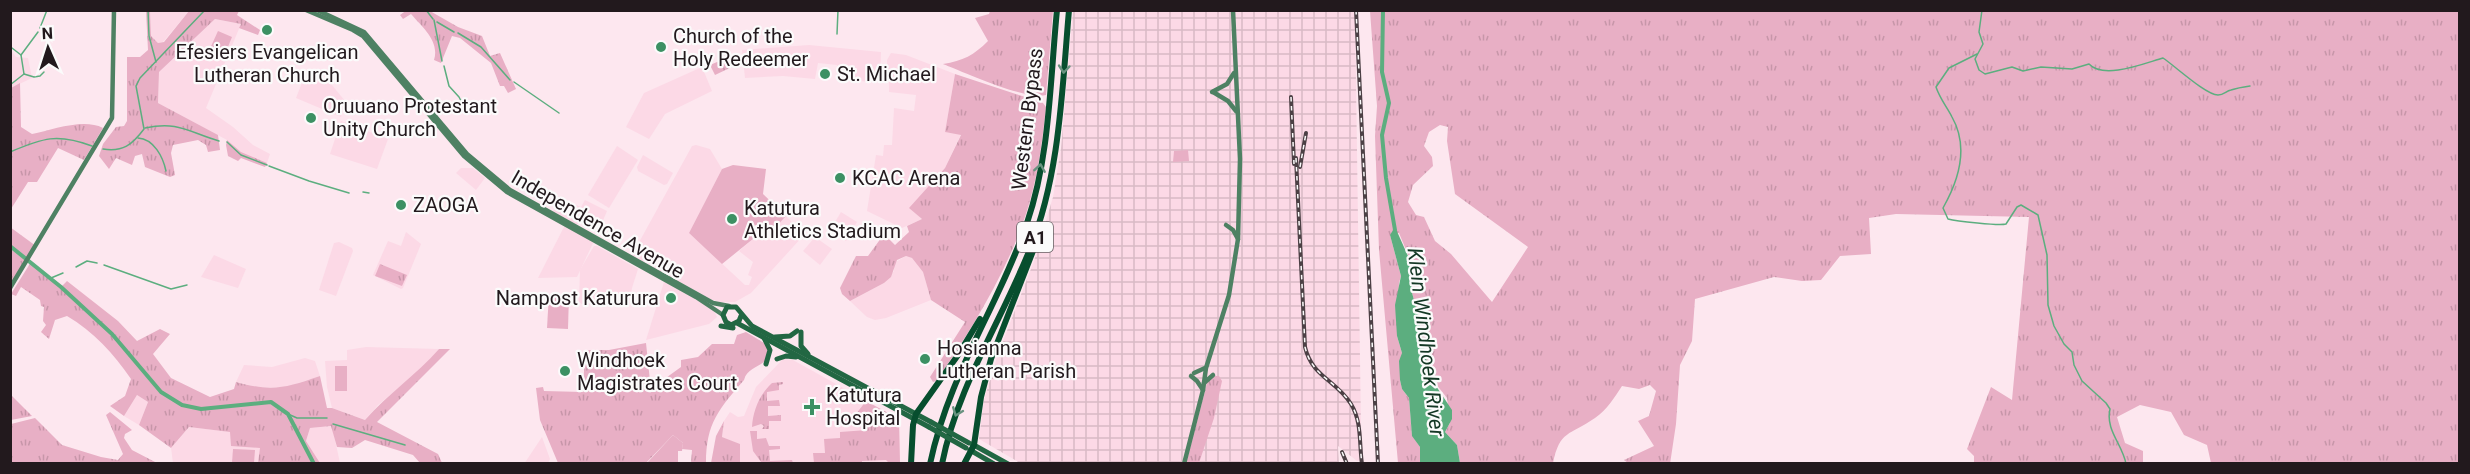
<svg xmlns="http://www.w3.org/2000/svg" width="2470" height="474" font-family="Roboto,sans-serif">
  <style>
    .built { fill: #fcd9e6 }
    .industrial { fill: url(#industrial-grid) }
    .grass { fill: url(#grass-tufts); fill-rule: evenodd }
    .pitch { fill: #e8afc5 }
    .water { fill: #5cae7f }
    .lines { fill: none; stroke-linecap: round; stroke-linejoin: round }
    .stream { stroke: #5cae7f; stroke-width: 1.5 }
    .river { stroke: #5cae7f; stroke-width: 4 }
    .secondary { stroke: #4e8163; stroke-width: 4.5 }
    .primary { stroke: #226743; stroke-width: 5 }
    .motorway { stroke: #074e2e; stroke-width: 6 }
    .rail-casing { stroke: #4c4045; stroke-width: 4 }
    .rail { stroke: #fbfbfb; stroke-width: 1.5; stroke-dasharray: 4.5; stroke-linecap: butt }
    .primary-bridge { stroke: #226743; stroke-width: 5 }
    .oneway { stroke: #699380 }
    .poi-dot { fill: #3c9063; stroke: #fbfbfb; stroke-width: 2 }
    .labels { text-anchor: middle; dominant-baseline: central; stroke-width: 4.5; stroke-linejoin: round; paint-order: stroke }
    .shield { fill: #fbfbfb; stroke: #635d60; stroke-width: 1.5 }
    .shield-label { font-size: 18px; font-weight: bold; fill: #22191d }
    .poi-label { font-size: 20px; fill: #22191d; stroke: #fbfbfb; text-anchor: start }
    .street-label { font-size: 20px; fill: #22191d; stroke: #fbfbfb }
    .water-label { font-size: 21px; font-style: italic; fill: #133724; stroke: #fbfbfb }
  </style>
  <defs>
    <pattern id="industrial-grid" width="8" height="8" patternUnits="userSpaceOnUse" patternTransform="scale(1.5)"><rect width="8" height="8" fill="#fcd9e6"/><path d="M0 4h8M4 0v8" fill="none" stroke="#d8bac5"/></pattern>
    <pattern id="grass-tufts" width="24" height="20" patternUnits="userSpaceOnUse" patternTransform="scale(1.5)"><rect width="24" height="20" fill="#e8afc5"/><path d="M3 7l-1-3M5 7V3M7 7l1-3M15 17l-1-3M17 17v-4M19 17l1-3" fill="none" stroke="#c796a9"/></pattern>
  </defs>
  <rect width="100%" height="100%" fill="#fde7ef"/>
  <g class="built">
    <polygon points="150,11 189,11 163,42 158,43 151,36"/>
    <polygon points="215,19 241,24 206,108 233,127 253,145 270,154 267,163 241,152 227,140 158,103 159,72"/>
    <polygon points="809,45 881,52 880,82 837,80 837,65 818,63 815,79 783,76 745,78 742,50"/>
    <polygon points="10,49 16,57 28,58 32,78 11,88"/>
    <polygon points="891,53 906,55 955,74 945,132 961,134 945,168 910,208 922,219 902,228 867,211 876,155 883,156 884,145 892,145 894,108 914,111 916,95 889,92 889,74 887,73 887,60"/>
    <polygon points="702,67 712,91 665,114 649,139 626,127 644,93"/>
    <polygon points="307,70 327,79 345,101 341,117 296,98"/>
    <polygon points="341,121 388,139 377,169 330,154"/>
    <polygon points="696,145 710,149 722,169 689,233 745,285 749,285 752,277 748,275 753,262 739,251 769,225 773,229 786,216 804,235 751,293 735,302 720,302 710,299 632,255 692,146"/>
    <polygon points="617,146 638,160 609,208 588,195"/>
    <polygon points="643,155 673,173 667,184 664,185 638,171 637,167"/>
    <polygon points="461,168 473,168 485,178 476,190 456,173"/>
    <polygon points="561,198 581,207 585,200 607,211 598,232 580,221 577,225 553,212"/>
    <polygon points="841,212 857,222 846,241 829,232"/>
    <polygon points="565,225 594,241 577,277 538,278"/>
    <polygon points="406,232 421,244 403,288 401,289 373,275 388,241 401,246"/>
    <polygon points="815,237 832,249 820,265 803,251"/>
    <polygon points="339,242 352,248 353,251 336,296 319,290 334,243"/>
    <polygon points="594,246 597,246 638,269 632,288 629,306 582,304 579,302 580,270"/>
    <polygon points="214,255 246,269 238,288 201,277"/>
    <polygon points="906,256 912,258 923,272 931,300 886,318 875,320 867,317 850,301 884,283 894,271 894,263"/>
    <polygon points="664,282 713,309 717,317 709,324 646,340"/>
    <polygon points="366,347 439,349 420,370 378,405 365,420 332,408 327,387 325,361 347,360 347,350"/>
    <polygon points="305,358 315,361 320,376 284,388 256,387 236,382 244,365 272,367"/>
    <polygon points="783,359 793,360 899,419 900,463 740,463 739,444 722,437 724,421 730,412 738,417 744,416 756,387"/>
    <polygon points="137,395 148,402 139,425 124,416"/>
    <polygon points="332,426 340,463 320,463 306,441 310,428"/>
    <polygon points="189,427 231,432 261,448 258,464 173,463 171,448"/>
    <polygon points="542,437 550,459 548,463 524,464"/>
  </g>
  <polygon class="industrial" points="1073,11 1355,11 1361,428 1363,460 1357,461 1338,446 1339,463 1020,463 979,439 984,399 998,354 1034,261 1053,197 1061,148"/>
  <g class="grass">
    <path d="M407 10 430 11 458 27 482 36 490 56 500 53 516 89 508 93 504 86H500L491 63 460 38 452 36 441 63 434 60C440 41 422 27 411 14L403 19 400 15Z"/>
    <polygon points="146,11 150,11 151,36 158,43 164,42 189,11 239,11 237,15 260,30 258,35 239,28 241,24 215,19 159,72 158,103 218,135 220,150 208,152 206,145 198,140 173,145 171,153 175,175 170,177 145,167 142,154 135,156 132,165 116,158 109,169 99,156 103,144 116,127 124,126 127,121 127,57 140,57 148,50"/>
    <path d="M990 11H1053L1046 95C1024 100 966 73 943 64 963 61 974 55 988 41L975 18 989 14Z"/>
    <path d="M1370 11H2459V463H2211L2207 445 2184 435 2171 412 2140 405 2117 417 2125 443 2143 451V463H1974V456L1967 449 1991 387 2012 400 2029 217 1896 214 1869 218 1871 254 1840 256 1821 280 1802 281 1774 277 1695 299 1692 341 1680 365 1676 424 1670 464 1628 463 1624 460 1654 446 1638 421 1649 416 1656 391 1650 385 1639 389 1622 386C1614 398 1607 410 1595 418 1569 436 1560 430 1553 463H1460L1457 445 1445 432 1450 423 1447 398 1432 379 1428 368 1419 319 1411 289 1413 280 1409 257 1399 233 1390 235 1401 276 1399 283 1397 336 1402 353 1400 380 1402 389 1409 398 1412 435 1420 447V463H1398L1379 250 1375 136 1377 106ZM1440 125 1448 127 1447 141 1455 194 1528 247 1492 302 1451 254 1435 241 1424 217 1416 215 1408 202 1413 185 1433 166 1432 157 1424 146 1429 132Z"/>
    <polygon points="731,56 736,65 715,75 710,65"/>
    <path d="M955 74 1043 103 1046 107C1043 134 1040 162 1033 189 1018 254 974 327 936 381L933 382 930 377 965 322 931 300 923 272 912 258 906 256 897 260 891 277 884 283 850 301 842 294 840 288 856 256H868L884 234 895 245 909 232 907 226 922 219 909 208 945 168 961 135 945 132Z"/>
    <path d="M20 83 21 127 32 134C53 130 83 118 103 128L84 160 58 148 37 182H28L11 209V88Z"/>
    <polygon points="227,140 241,152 267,163 265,167 241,158 238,161 228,156 226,145"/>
    <polygon points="1188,150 1189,161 1173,162 1174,151"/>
    <polygon points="10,227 36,246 13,283 11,282"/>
    <path d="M31 262 61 287 67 281 118 321 137 341 160 329 170 334 153 354 171 378 210 397 234 389 236 382C273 392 285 388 320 376L327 408H332L365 420C388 394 416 375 439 349H450L377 422 438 454 442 463H420L413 455 365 440 352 448 337 447 331 426 310 428 306 441 320 463H258L260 448 231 446 230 432 189 427 171 448 139 425 148 402 137 395 124 416 110 406 125 396 131 379C114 354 93 331 67 316L55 320 49 339 41 332 46 325 43 321 44 307 41 306 40 300 21 287 16 296 11 294Z"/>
    <polygon points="380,264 407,275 402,286 375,276"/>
    <path d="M746 332 764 343 769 350 765 361C757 368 747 369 744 380 719 409 706 423 706 463H691L692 450 682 449 683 443 673 435 646 463H558L540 420 536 388 543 387 544 391 583 392 585 350H609L646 343 650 381 663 380 681 367V360L698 357 712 344H734L737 335Z"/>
    <polygon points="1214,376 1219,376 1222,381 1214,418 1199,463 1186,464 1208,380"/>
    <path d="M783 382V384L779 385V390L767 392V401L779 400 780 406H768V416L781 415V421H769V429H762L764 426 761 424 752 427C753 410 760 394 772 383Z"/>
    <polygon points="10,395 11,395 32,416 11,420"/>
    <polygon points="866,401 899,419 900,463 889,463 886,460 862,461 862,463 814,463 813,453 825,453 824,439 840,438 840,432 867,430 866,424 840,425 840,421 856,414"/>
    <polygon points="110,412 132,430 125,434 124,438 132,450 157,463 11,463 11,424 35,418 62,445 101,457 118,460 123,454 106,415"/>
    <polygon points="724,421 722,437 740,444 740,463 711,463 716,436"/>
    <polygon points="750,431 757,431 757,439 766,438 769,446 780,446 780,449 769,450 770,461 792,460 793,463 761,462 753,451"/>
  </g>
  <g class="pitch">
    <polygon points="218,31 232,37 223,59 208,53"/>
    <polygon points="733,165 766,169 763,194 786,216 773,230 769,226 722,264 689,233 722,169"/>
    <polygon points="549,294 569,294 568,329 547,328"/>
    <rect x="335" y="366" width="12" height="25"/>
    <polygon points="673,435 683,443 682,451 678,451 678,463 646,464"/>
    <polygon points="233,449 255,450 254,463 232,463"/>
  </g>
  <polygon class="water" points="1395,227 1412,265 1413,281 1411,289 1419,319 1428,368 1432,380 1452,410 1452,419 1445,432 1457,445 1460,463 1420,463 1420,447 1412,436 1409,398 1402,389 1400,380 1399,361 1402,353 1397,336 1395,305 1401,276 1390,235"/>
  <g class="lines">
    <g class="stream">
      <polyline points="148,10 149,36 156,62"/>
      <polyline points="426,10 433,19"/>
      <path d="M1982 10 1979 32 1983 44 1975 59 1979 70 1985 74 2012 67 2023 71 2041 67 2072 69 2089 64C2104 80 2145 63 2163 58 2175 66 2206 95 2218 95 2224 95 2226 91 2231 90 2237 88 2243 87 2250 86"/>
      <polyline points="434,20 442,61"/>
      <polyline points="437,22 454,32"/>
      <polyline points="40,28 47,10"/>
      <polyline points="458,33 481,47 510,80"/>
      <polyline points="837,34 838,10"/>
      <polyline points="12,48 21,55 24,74"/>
      <path d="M1977 54 1949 68 1936 87C1940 99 1947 107 1952 117 1969 147 1959 180 1943 208L1948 219C1956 221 1999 226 2006 224L2017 207 2021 205 2038 215 2047 255 2048 305 2054 326 2064 344 2072 352 2074 365 2082 381 2106 403 2110 409C2105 430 2123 445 2126 464"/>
      <polyline points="21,55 38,32"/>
      <polyline points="444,66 449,86 459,97 467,112"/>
      <polyline points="514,82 559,113"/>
      <polyline points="10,85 24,74 34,77 40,76 44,72"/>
      <path d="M145 128C179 121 188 132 219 141"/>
      <path d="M138 138C154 139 163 157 166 171"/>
      <polyline points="227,142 241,155 267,165"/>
      <path d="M103 149C123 152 132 145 144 129L136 86 140 78 205 10"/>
      <path d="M10 152C43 138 57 133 92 146"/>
      <polyline points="269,166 309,181 349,193"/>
      <polyline points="363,192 369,193"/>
      <polyline points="104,265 171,289 187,285"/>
      <polyline points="76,267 87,261 97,263"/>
      <polyline points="51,278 63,273"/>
      <polyline points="288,414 297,418 327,418"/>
      <polyline points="333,424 405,445"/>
    </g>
    <g class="river">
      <polyline points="1383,10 1382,72 1389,103 1382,135 1386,178 1395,230"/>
      <polyline points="10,246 61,287 112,334 161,392 182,405 201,409 271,402 288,414 314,464"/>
    </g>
    <g class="secondary">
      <polyline points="306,10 353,30 363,36 464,156 507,192 696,297 723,315"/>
      <polyline points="317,10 364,32 467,154 510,190 713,303 729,306"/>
      <polyline points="1212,92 1227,84 1234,73"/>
      <polyline points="1213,92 1228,101 1236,111"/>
      <polyline points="1226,225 1233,230 1238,239"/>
      <polyline points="10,288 112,118 114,10"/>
      <polyline points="1194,373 1205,368"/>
      <polyline points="1191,376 1197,381 1203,390"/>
      <polyline points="1204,383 1213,375"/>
      <polyline points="1184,464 1203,390 1206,368 1229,295 1238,239 1240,159 1233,10"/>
    </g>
    <g class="primary">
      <polyline points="741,316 739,321 731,325 726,322 723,315 727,307 736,307 752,326 931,422"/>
      <polyline points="737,323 929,427"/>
      <polyline points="721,326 733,328"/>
      <polyline points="801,332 801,346 808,354"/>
      <polyline points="775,337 790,336 797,331"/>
      <polyline points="764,338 770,350 766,364"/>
      <polyline points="777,359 786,356 796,357"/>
      <polyline points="972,444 1008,464"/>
      <polyline points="970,450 994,464"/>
    </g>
    <g class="motorway">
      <polyline points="911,464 913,425 916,414 958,355 980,319"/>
      <path d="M930 464C949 374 998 307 1027 223 1050 156 1050 81 1057 10"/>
      <path d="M942 464C957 387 1002 320 1030 249 1060 174 1062 90 1069 10"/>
      <polyline points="964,464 974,445 981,397 991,359 1033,251"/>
    </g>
    <defs>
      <g id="rail">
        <polyline points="1356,10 1378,464"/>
        <polyline points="1291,97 1294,164"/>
        <path d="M1296 158 1305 347C1312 377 1336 380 1351 404 1362 422 1359 443 1362 464"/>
        <polyline points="1300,167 1306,133"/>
        <polyline points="1342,452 1347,464"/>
      </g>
    </defs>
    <use href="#rail" class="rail-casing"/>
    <use href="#rail" class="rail"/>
    <g class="primary-bridge">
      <polyline points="931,422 969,443"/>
      <polyline points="929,427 966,448"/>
    </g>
  </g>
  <defs><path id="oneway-chevron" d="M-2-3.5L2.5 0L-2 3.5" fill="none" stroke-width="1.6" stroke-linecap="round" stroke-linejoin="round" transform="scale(1.5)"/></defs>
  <g class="oneway">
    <use href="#oneway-chevron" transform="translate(1064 69) rotate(95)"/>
    <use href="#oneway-chevron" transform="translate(1040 168) rotate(-81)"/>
    <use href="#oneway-chevron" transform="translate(957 412) rotate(111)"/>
  </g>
  <g class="poi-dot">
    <circle cx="267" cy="30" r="6"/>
    <circle cx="661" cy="47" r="6"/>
    <circle cx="825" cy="74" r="6"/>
    <circle cx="311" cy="118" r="6"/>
    <circle cx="840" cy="178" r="6"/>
    <circle cx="401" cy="205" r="6"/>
    <circle cx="732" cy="219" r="6"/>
    <circle cx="671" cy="298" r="6"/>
    <circle cx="925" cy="359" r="6"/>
    <circle cx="565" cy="371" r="6"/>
    <path d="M809 398h6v6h6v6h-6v6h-6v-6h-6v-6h6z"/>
  </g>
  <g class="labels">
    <rect class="shield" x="1017" y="222" width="36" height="30" rx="4.5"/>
    <g class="shield-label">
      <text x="1035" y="237">A1</text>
    </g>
    <g class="poi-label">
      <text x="673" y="36">Church of the<tspan x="673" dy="23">Holy Redeemer</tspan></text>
      <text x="267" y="52" text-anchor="middle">Efesiers Evangelican<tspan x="267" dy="23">Lutheran Church</tspan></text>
      <text x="837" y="74">St. Michael</text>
      <text x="323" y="106">Oruuano Protestant<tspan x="323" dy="23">Unity Church</tspan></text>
      <text x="852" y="178">KCAC Arena</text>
      <text x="413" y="205">ZAOGA</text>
      <text x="744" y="208">Katutura<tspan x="744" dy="23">Athletics Stadium</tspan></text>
      <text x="659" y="298" text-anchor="end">Nampost Katurura</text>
      <text x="937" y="348">Hosianna<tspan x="937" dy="23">Lutheran Parish</tspan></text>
      <text x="577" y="360">Windhoek<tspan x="577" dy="23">Magistrates Court</tspan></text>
      <text x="826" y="395">Katutura<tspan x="826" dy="23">Hospital</tspan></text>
    </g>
    <g class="street-label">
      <text transform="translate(1027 119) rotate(-83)">Western Bypass</text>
      <text transform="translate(598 224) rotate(30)">Independence Avenue</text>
    </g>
    <g class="water-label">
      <text transform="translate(1426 342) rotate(83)">Klein Windhoek River</text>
    </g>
  </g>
  <rect width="2470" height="474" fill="none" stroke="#22191d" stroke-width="24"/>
  <g transform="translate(48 48) rotate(357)" stroke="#fbfbfb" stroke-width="4.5" paint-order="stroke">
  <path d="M0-4.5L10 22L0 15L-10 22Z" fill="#22191d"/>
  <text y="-9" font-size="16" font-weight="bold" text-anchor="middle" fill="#22191d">N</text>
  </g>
</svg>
